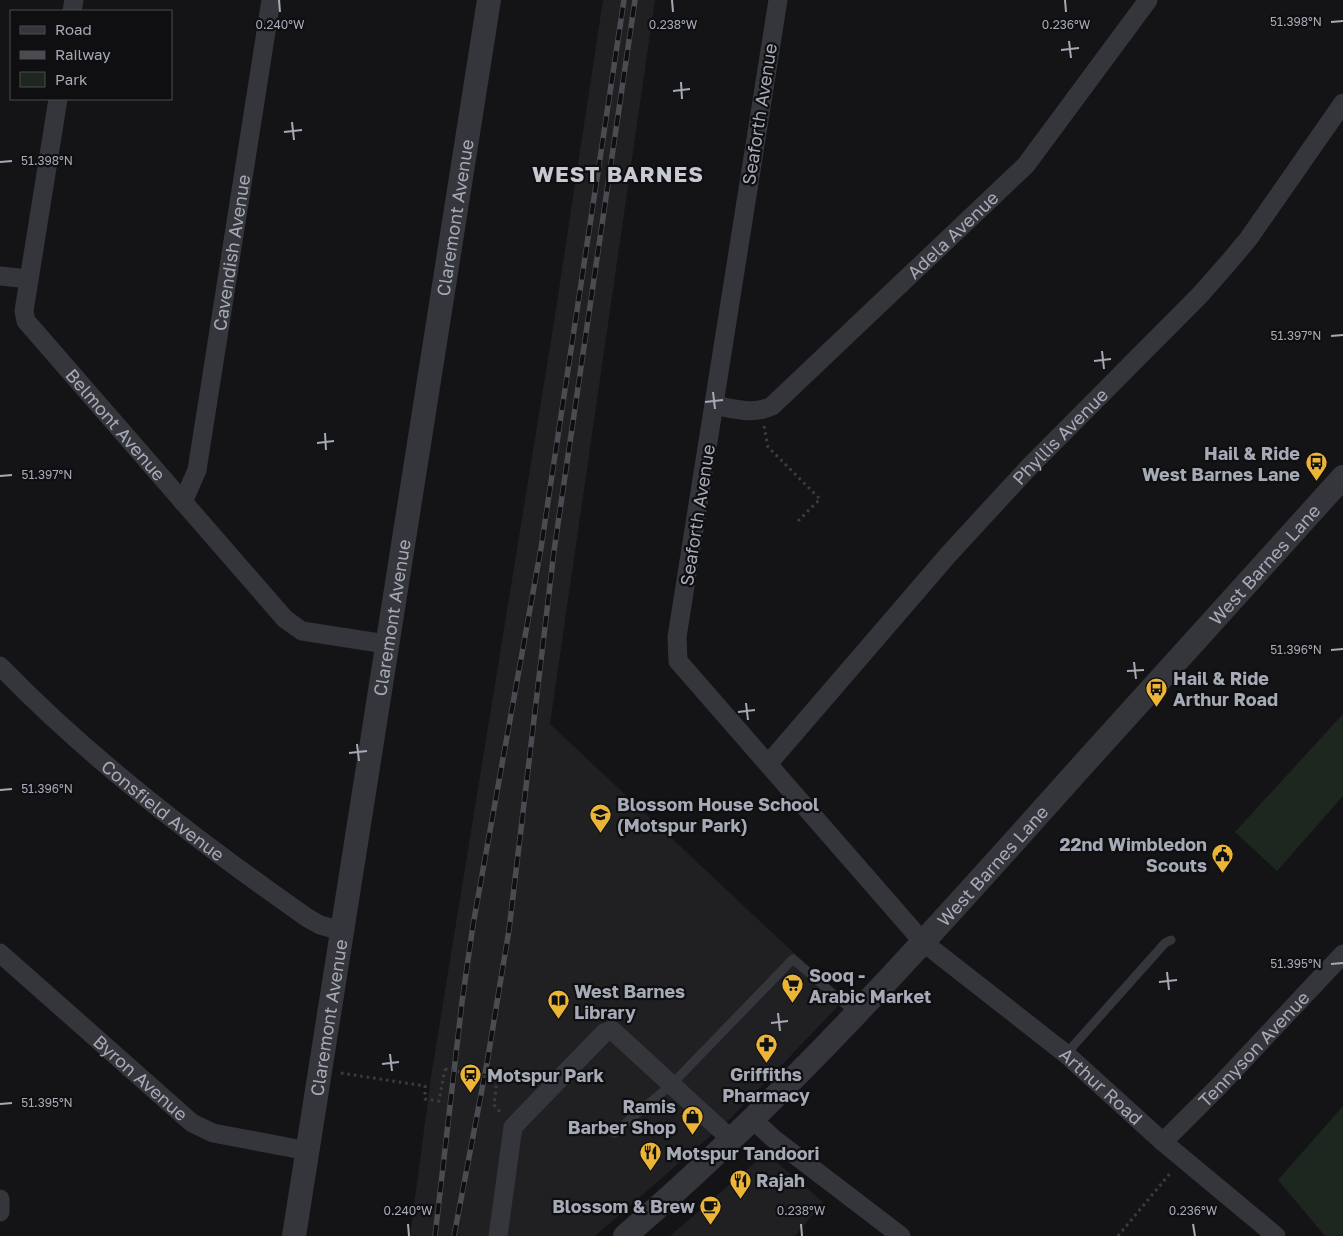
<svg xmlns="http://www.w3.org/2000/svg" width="1343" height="1236" font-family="'Golos Text',sans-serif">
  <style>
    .built { fill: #202023 }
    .green { fill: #1e2620 }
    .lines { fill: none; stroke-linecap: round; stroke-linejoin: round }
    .path { stroke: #3b3d42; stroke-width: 3; stroke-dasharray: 2.5 4; stroke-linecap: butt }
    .service { stroke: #35363b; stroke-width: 9 }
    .minor { stroke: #35363b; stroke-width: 19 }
    .tertiary { stroke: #35363b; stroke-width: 24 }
    .rail-casing { stroke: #4a4c52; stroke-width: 5.5 }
    .rail { stroke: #0f0f11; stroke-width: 4; stroke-dasharray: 11; stroke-linecap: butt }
    .path-bridge { stroke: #3b3d42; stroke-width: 3; stroke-dasharray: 2.5 4; stroke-linecap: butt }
    .ticks { fill: none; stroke: #a6aab6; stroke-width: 2 }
    .labels { text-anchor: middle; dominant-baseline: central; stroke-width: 4.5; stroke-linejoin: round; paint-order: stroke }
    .street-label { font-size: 18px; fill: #a6aab6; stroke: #0f0f11 }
    .poi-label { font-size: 18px; font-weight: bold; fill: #a6aab6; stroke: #0f0f11; text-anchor: start }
    .district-label { font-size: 22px; font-weight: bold; letter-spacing: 1px; fill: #c7cad2; stroke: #0f0f11 }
    .ticks-label { font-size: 12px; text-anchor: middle; fill: #a6aab6; stroke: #0f0f11; stroke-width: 4.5; stroke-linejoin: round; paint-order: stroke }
  </style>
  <rect width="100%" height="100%" fill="#141416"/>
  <g class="built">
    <polygon points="603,0 655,0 550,724 844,1000 731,1118 595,1236 410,1236 431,1077 554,322"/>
    <polygon points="766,1153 823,1202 795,1236 670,1236"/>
  </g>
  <g class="green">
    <polygon points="1343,714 1343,796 1277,871 1235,832"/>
    <polygon points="1343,1106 1343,1236 1325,1236 1278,1180"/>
  </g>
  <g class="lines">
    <g class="path">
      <polyline points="764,426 768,447 820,499 797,522"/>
      <polyline points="341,1073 425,1086 425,1099 439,1101 445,1069"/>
      <polyline points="497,1079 494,1105 501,1113"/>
      <polyline points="1118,1236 1172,1171"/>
    </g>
    <g class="service">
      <polyline points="1066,1054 1165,943 1171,940"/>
      <polyline points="614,1133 672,1084 793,959 855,1013"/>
    </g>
    <g class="minor">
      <path id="s1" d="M778 0 677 637 678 661 923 942 1066 1054 1163 1142 1276 1236"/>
      <polyline points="72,11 74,0"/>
      <path id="s2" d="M58 99 24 311 26 321 285 619 302 631 386 644"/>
      <polyline points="0,276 29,279"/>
      <path id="s3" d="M714 405C735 409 753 415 772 406L1026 165 1148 0"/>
      <path id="s4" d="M183 502 197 470 271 0"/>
      <path id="s5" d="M0 666C92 761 198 841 306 917L320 925 342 931"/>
      <path id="s6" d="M768 764 948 555 1030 466 1200 295 1229 262 1249 238 1343 103"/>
      <path id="s7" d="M0 953 192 1123 213 1133 308 1151"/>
      <polyline points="752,1119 774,1139 901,1236"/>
      <path id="s8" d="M1163 1142 1219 1086 1343 954"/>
      <polyline points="0,1199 0,1212"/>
      <polyline points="498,1236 513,1127 604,1033 612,1030 732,1140"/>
    </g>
    <g class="tertiary">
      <path id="s9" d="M294 1236 489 0"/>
      <path id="s10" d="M625 1236C787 1097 930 936 1072 777 1162 677 1253 578 1343 477"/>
    </g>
    <defs>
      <g id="rail">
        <polyline points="435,1236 462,1002 473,925 541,548 624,0"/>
        <polyline points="454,1236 487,1063 509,930 554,551 635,0"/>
      </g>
    </defs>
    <use href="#rail" class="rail-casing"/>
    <use href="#rail" class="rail"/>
    <polyline class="path-bridge" points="445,1069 497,1079"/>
  </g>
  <path class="ticks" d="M279 0 280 12M672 0 673 12M1065 0 1066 12M1331 22 1343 21M1069 41 1071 58M1061 50 1079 48M681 82 682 99M673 91 690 89M292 122 294 140M284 132 302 130M0 162 12 161M1331 336 1343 335M1102 351 1104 369M1094 361 1111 359M713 392 715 409M705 402 723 400M325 433 326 450M317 443 334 441M0 476 12 475M1331 650 1343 649M1134 662 1136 679M1127 671 1144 670M746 703 748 720M738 712 755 710M357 744 359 761M349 753 367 751M0 790 12 789M1331 964 1343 963M1167 972 1169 990M1159 982 1177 980M778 1013 780 1031M771 1023 788 1021M390 1054 392 1071M382 1064 399 1062M0 1104 12 1103M408 1224 409 1236M801 1224 802 1236M1193 1224 1195 1236"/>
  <defs>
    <symbol id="bus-pin" viewBox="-11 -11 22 30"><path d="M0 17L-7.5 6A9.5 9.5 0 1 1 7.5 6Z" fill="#ecb536" stroke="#0f0f11"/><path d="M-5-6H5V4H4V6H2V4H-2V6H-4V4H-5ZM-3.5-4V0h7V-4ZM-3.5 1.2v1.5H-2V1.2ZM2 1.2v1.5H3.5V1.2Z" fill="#111"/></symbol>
    <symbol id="school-pin" viewBox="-11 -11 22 30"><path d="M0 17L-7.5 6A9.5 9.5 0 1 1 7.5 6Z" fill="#ecb536" stroke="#0f0f11"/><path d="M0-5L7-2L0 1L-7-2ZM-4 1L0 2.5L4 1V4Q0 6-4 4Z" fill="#111"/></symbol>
    <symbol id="civic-pin" viewBox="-11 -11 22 30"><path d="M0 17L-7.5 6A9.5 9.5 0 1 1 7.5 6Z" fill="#ecb536" stroke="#0f0f11"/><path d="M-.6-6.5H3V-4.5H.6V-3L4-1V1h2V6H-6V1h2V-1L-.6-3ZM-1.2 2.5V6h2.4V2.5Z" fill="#111"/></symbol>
    <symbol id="supermarket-pin" viewBox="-11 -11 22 30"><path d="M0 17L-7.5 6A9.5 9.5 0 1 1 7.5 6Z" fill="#ecb536" stroke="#0f0f11"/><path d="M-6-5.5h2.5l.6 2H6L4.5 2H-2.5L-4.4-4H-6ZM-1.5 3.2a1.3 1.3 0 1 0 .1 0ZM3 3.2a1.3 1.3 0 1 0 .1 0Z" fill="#111"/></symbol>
    <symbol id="library-pin" viewBox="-11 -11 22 30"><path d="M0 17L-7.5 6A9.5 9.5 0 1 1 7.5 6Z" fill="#ecb536" stroke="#0f0f11"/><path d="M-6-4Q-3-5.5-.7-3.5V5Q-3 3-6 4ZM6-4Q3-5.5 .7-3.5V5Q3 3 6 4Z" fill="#111"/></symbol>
    <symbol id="pharmacy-pin" viewBox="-11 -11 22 30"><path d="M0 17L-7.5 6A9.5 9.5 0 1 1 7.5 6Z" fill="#ecb536" stroke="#0f0f11"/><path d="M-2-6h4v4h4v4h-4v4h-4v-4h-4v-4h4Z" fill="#111"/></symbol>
    <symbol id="station-pin" viewBox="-11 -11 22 30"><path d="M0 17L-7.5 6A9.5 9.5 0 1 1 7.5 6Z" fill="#ecb536" stroke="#0f0f11"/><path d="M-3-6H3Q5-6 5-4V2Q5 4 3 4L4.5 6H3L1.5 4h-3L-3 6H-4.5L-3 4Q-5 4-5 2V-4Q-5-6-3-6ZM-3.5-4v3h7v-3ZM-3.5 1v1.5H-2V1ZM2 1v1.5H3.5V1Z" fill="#111"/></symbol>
    <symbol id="shop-pin" viewBox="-11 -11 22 30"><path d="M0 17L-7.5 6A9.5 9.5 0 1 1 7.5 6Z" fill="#ecb536" stroke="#0f0f11"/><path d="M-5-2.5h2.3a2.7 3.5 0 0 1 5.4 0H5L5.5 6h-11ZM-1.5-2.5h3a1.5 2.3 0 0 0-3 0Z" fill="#111"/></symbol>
    <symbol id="restaurant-pin" viewBox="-11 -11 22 30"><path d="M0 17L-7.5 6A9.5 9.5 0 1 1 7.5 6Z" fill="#ecb536" stroke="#0f0f11"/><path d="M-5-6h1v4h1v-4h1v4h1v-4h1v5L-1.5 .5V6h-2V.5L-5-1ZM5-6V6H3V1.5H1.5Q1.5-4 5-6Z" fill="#111"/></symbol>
    <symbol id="cafe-pin" viewBox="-11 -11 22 30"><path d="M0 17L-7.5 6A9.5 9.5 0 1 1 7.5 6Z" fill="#ecb536" stroke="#0f0f11"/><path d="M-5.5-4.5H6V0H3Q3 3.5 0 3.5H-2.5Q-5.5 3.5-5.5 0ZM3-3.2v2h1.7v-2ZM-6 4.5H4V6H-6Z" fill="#111"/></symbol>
  </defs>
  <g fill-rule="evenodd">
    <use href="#bus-pin" x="1304" y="450" width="25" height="34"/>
    <use href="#bus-pin" x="1144" y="676" width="25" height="34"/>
    <use href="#school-pin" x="588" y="802" width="25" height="34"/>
    <use href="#civic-pin" x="1210" y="842" width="25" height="34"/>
    <use href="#supermarket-pin" x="780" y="972" width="25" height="34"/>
    <use href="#library-pin" x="546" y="988" width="25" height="34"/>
    <use href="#pharmacy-pin" x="754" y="1032" width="25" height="34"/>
    <use href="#station-pin" x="458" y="1062" width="25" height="34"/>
    <use href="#shop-pin" x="680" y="1104" width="25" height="34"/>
    <use href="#restaurant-pin" x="638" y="1140" width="25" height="34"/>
    <use href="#restaurant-pin" x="728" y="1168" width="25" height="34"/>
    <use href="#cafe-pin" x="698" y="1194" width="25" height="34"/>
  </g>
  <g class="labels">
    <g class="street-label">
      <text transform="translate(759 114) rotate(-81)">Seaforth Avenue</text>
      <text stroke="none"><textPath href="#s9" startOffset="1031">Claremont Avenue</textPath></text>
      <text stroke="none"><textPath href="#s3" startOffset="308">Adela Avenue</textPath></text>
      <text stroke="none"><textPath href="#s4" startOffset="255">Cavendish Avenue</textPath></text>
      <text stroke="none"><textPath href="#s2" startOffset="362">Belmont Avenue</textPath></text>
      <text stroke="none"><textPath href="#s6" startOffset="439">Phyllis Avenue</textPath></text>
      <text transform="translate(697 515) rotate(-81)">Seaforth Avenue</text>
      <text stroke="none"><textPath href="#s10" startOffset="928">West Barnes Lane</textPath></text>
      <text stroke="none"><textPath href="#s9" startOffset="626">Claremont Avenue</textPath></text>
      <text stroke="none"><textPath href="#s5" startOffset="218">Consfield Avenue</textPath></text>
      <text stroke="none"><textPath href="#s10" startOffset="522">West Barnes Lane</textPath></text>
      <text stroke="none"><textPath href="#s9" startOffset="221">Claremont Avenue</textPath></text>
      <text stroke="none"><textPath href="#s8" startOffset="130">Tennyson Avenue</textPath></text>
      <text stroke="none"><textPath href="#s7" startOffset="188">Byron Avenue</textPath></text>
      <text stroke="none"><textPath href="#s1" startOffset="1271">Arthur Road</textPath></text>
    </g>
    <g class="poi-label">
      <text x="1300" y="453" text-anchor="end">Hail &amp; Ride<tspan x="1300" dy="21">West Barnes Lane</tspan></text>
      <text x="1173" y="678">Hail &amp; Ride<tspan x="1173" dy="21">Arthur Road</tspan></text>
      <text x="617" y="804">Blossom House School<tspan x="617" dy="21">(Motspur Park)</tspan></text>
      <text x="1207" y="844" text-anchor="end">22nd Wimbledon<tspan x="1207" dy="21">Scouts</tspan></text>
      <text x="809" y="975">Sooq -<tspan x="809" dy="21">Arabic Market</tspan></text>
      <text x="574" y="991">West Barnes<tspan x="574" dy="21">Library</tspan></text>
      <text x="766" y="1074" text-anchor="middle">Griffiths<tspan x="766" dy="21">Pharmacy</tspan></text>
      <text x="487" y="1075">Motspur Park</text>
      <text x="676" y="1106" text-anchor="end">Ramis<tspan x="676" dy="21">Barber Shop</tspan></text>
      <text x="666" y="1153">Motspur Tandoori</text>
      <text x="756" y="1180">Rajah</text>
      <text x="695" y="1206" text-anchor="end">Blossom &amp; Brew</text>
    </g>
    <g class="district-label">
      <text x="618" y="173">WEST BARNES</text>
    </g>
  </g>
  <g class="ticks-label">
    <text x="1296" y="26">51.398°N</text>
    <text x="280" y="29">0.240°W</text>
    <text x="673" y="29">0.238°W</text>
    <text x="1066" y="29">0.236°W</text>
    <text x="47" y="165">51.398°N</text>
    <text x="1296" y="340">51.397°N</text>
    <text x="47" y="479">51.397°N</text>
    <text x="1296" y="654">51.396°N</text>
    <text x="47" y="793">51.396°N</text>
    <text x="1296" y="968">51.395°N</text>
    <text x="47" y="1107">51.395°N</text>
    <text x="408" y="1215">0.240°W</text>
    <text x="801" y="1215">0.238°W</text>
    <text x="1193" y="1215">0.236°W</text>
  </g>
  <rect x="10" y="10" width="162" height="90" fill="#0f0f11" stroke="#4b4d53"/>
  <rect x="20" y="26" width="25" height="8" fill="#35363b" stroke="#4b4d53"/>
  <text x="55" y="35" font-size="15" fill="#a6aab6">Road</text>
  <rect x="20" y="51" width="25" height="8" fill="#4a4c52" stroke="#4b4d53"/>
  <text x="55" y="60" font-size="15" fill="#a6aab6">Railway</text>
  <rect x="20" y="72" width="25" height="15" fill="#1e2620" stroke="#4b4d53"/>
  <text x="55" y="85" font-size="15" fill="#a6aab6">Park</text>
</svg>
